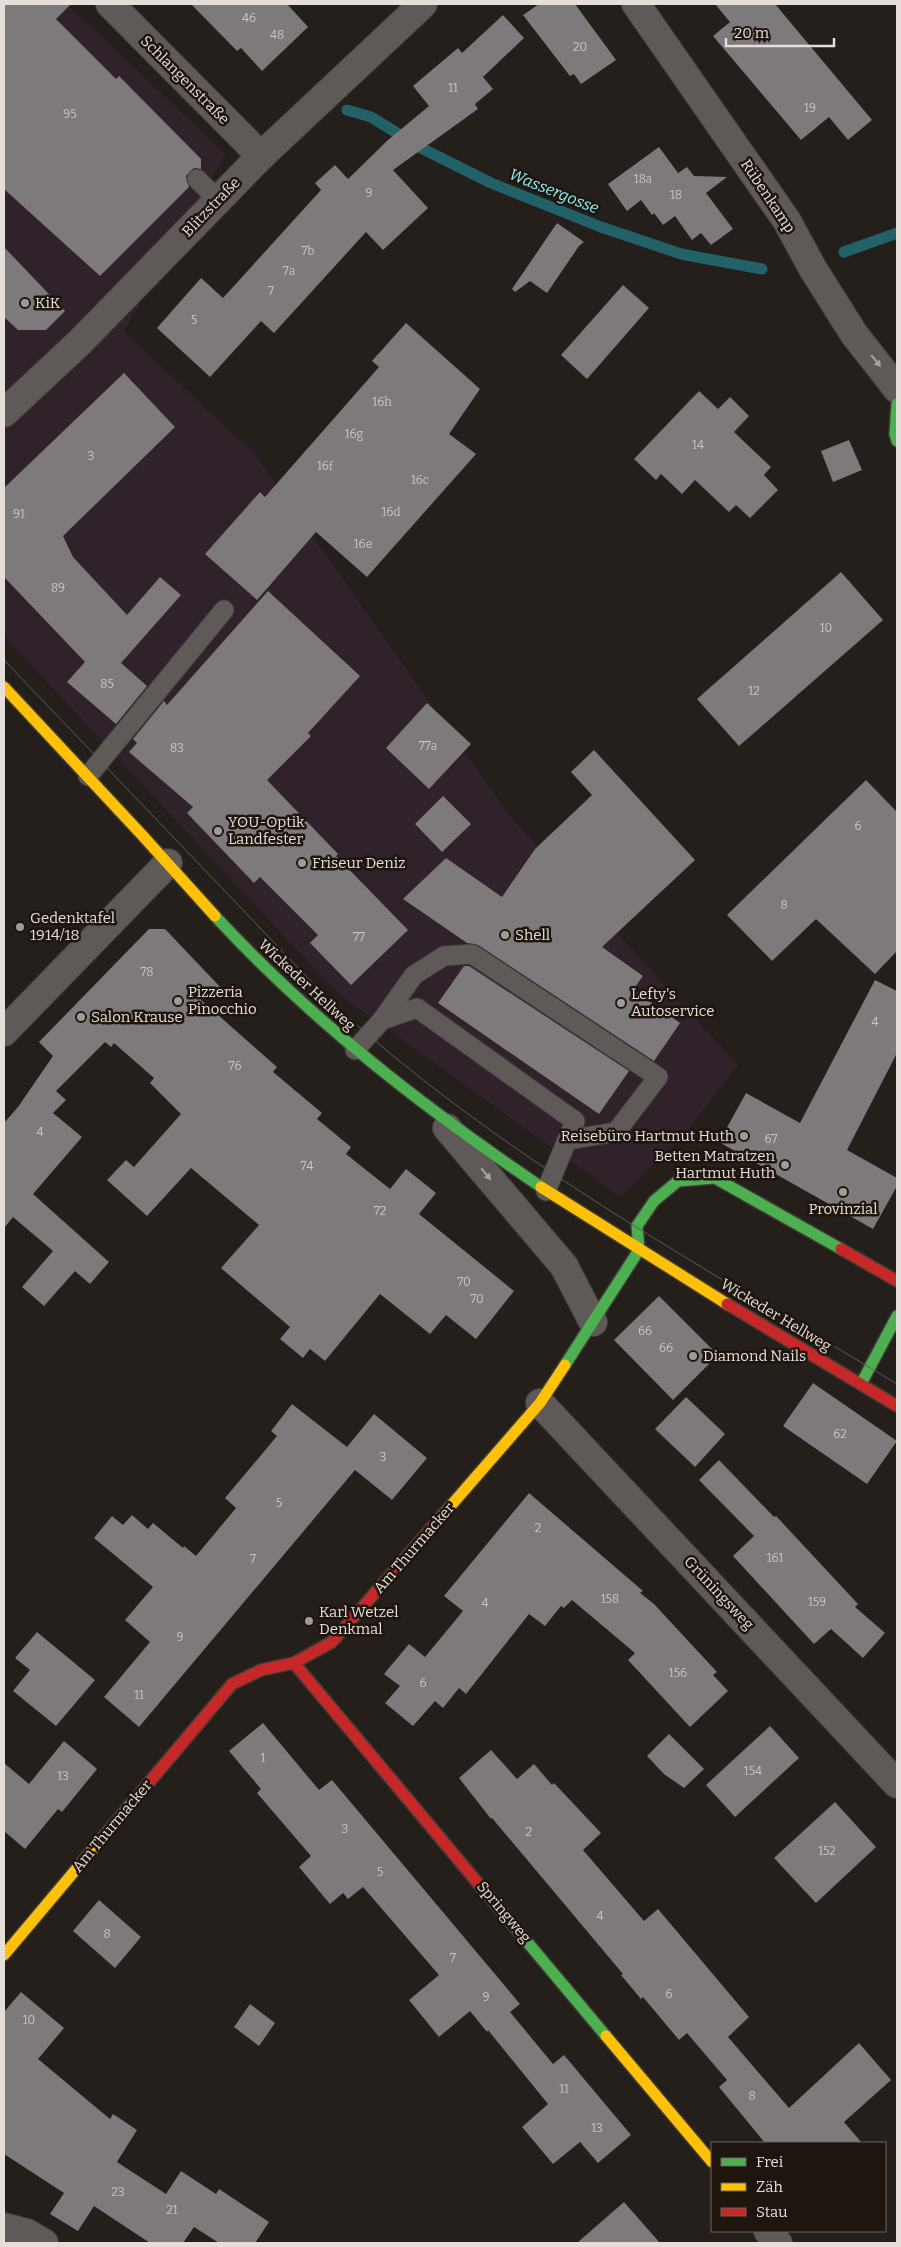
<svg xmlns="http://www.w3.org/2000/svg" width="901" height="2247" font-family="Bitter,serif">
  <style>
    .commercial { fill: #2f222b }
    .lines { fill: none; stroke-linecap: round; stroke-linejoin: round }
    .stream { stroke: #226167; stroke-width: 11 }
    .building { fill: #7e797a }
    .lane-casing { stroke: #403c38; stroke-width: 21 }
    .street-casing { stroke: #403c38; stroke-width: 30 }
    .fast-casing { stroke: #403c38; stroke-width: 14 }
    .slow-casing { stroke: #403c38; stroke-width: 14 }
    .jam-casing { stroke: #403c38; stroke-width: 14 }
    .lane { stroke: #5f5a57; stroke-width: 19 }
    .street { stroke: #5f5a57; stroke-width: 28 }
    .fast { stroke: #4caf50; stroke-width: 11 }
    .slow { stroke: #ffc107; stroke-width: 11 }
    .jam { stroke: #c62828; stroke-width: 11 }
    .tram { stroke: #5c5956; stroke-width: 1 }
    .oneway { fill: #a9a39e }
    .poi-dot { fill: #a19b96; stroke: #1e150e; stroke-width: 2 }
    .labels { text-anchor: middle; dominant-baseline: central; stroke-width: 5; stroke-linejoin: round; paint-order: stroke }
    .number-label { font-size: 12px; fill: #cbc5c1 }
    .street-label { font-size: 15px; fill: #e5ded9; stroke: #1e150e }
    .poi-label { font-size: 15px; fill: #e5ded9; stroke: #1e150e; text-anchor: start }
    .water-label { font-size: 16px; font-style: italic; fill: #91f2fb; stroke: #1e150e }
  </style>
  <rect width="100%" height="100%" fill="#241f1b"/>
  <polygon class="commercial" points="4,4 67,4 226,154 124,332 254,453 510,816 738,1065 683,1136 620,1197 337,993 4,636"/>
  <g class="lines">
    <g class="stream">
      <polyline points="347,110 371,117 423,149 491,183 601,227 681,254 762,269"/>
      <polyline points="844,252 897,233"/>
    </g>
  </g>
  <g class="building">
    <polygon points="4,4 71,4 56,19 116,79 119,76 201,159 201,169 194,168 186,176 189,187 100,276 4,189"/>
    <polygon points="191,4 287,4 308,27 262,71 241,48 237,51"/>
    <polygon points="539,4 575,4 616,60 581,84 574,74 570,76 523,15"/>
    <polygon points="715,4 775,4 872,120 848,140 829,117 801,140 713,36 730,22"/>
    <polygon points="503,15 524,38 483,77 493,89 475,104 478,109 393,170 428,208 383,250 366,232 274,333 261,321 210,377 157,328 201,278 223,298 321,190 315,183 335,165 348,179 388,140 429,106 413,86 458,48 462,53"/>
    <polygon points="659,147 678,173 687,167 694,176 727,177 706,193 733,229 711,245 701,233 692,240 675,216 663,225 654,213 652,215 641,200 627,211 608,184"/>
    <polygon points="557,223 584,242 579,246 547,293 530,281 515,292 512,289"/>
    <polygon points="4,247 65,311 46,330 18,330 4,317"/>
    <polygon points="623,285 649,308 587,379 561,355"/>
    <polygon points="406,323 480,389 449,434 476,454 367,577 316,532 257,600 205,554 260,492 265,497 379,367 372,361"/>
    <polygon points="124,373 175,427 63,536 73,557 127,615 160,577 181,595 121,663 147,686 116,724 67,682 85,662 4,577 4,488"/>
    <polygon points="699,391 718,409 730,397 749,416 734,432 771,467 764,475 778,490 750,518 736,505 729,512 695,480 682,494 661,474 656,480 634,459"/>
    <polygon points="849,440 862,470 833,482 821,451"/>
    <polygon points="841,572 883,620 739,746 697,699"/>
    <polygon points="268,591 360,676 308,733 311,736 267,780 338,854 336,856 408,930 351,985 310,943 318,935 260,877 254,883 187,813 193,807 129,752 137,743 133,739 164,701 167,705"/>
    <polygon points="427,703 471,744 429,789 386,748"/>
    <polygon points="594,750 695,860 602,947 643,976 633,990 680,1023 654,1061 478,945 467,943 403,899 446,858 502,897 535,849 592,795 571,772"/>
    <polygon points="866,780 897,812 897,951 875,974 816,919 772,961 727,915"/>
    <polygon points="443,796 471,824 442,852 415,824"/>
    <polygon points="149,929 165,929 223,990 201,1000 277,1067 273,1072 322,1113 317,1119 351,1147 346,1154 390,1189 406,1169 436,1193 419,1214 514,1291 476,1339 446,1315 430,1334 380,1294 325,1361 310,1349 303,1358 280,1339 290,1327 221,1268 259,1225 191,1168 147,1216 107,1180 126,1160 134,1167 181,1114 150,1083 154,1078 114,1043 111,1047 105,1042 56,1091 66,1100 53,1113 82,1137 33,1194 109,1262 90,1284 75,1271 44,1306 22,1287 53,1251 13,1217 4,1228 4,1123 18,1107 53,1056 39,1042"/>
    <polygon points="464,966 469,966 629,1071 599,1114 438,1003"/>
    <polygon points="875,980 897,991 897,1053 847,1150 897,1178 897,1186 873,1229 719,1142 746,1093 800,1123"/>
    <polygon points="659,1296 718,1355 673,1400 614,1340"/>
    <polygon points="813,1383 897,1441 867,1484 783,1426"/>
    <polygon points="686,1397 725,1434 695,1467 655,1429"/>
    <polygon points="292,1404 347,1447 374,1414 427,1458 392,1500 355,1470 139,1727 104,1697 150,1642 125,1620 153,1587 94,1538 112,1516 123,1525 132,1515 148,1529 153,1523 183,1548 184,1546 196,1556 236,1508 225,1498 277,1436 271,1431"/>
    <polygon points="719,1460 774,1517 776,1516 858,1604 855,1607 885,1633 863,1658 831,1629 814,1644 733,1556 754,1536 699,1480"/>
    <polygon points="529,1493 643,1591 640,1593 654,1604 717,1672 713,1675 728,1691 690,1727 628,1660 635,1653 572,1600 564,1608 561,1606 545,1626 529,1614 466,1694 459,1688 443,1708 435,1701 413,1726 385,1703 400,1686 384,1674 409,1644 425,1657 463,1611 444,1596"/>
    <polygon points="37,1632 95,1680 56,1726 13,1691 30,1670 15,1658"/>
    <polygon points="263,1723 319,1790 332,1780 520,2004 510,2012 553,2064 564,2055 631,2135 598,2163 580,2142 553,2164 522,2127 548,2104 488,2030 487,2032 470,2011 439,2037 409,2000 439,1975 363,1887 348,1899 343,1893 330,1904 299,1867 311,1856 257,1793 261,1789 229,1751"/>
    <polygon points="770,1726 799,1758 735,1817 706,1785"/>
    <polygon points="669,1734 704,1769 684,1788 664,1774 647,1756"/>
    <polygon points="64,1741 97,1769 62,1812 58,1809 25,1849 4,1831 4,1763 29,1784"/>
    <polygon points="491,1750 517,1779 534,1764 552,1785 554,1783 601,1833 583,1850 644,1921 658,1909 749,2017 728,2037 789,2108 859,2043 891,2080 844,2122 862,2143 765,2143 719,2087 727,2080 687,2033 679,2040 643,1997 641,1999 621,1975 623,1974 492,1818 491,1819 459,1778"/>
    <polygon points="835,1802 876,1847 816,1903 774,1858"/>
    <polygon points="99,1900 141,1937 115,1968 73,1931"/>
    <polygon points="21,1992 64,2028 38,2059 110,2119 113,2114 137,2130 117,2162 166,2194 181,2171 216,2194 219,2189 269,2222 255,2243 219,2243 194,2227 183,2243 150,2243 94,2206 78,2231 50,2214 64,2193 4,2154 4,2012"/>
    <polygon points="250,2004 275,2023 259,2046 234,2027"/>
    <polygon points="624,2202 660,2243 577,2243"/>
  </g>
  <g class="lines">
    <defs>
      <g id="lane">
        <polyline points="197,179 218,200"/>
        <polyline points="88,776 224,610"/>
        <polyline points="382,1020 414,975 444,956 472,954 658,1077 616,1132 567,1140"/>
        <polyline points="355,1050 382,1020 417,1008 575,1121 546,1191"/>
      </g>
      <g id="street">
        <polyline points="110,4 261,156"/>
        <polyline points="636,4 787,221 813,269 854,334 897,389"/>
        <polyline points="4,413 80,342 261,156 423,4"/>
        <polyline points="4,1032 168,863"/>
        <polyline points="447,1128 564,1266 593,1322"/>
        <polyline points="540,1403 897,1784"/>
        <polyline points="4,2227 27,2233 44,2243"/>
        <polyline points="768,2231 778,2243"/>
      </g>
      <g id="fast">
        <polyline points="897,404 895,434 897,441"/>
        <path d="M215 916C312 1021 423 1107 541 1187"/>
        <polyline points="565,1365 639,1250 637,1226 654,1201 678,1181 715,1178 841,1249"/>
        <polyline points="861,1384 897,1316"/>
        <polyline points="482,1888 606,2036"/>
      </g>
      <g id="slow">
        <polyline points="4,687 142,835 215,916"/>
        <polyline points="541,1187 727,1304"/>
        <polyline points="441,1517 540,1403 565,1365"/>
        <polyline points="4,1955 136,1798"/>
        <polyline points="606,2036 712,2162"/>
      </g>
      <g id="jam">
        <polyline points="841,1249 897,1281"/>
        <polyline points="727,1304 897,1406"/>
        <polyline points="294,1663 482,1888"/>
        <polyline points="136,1798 232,1684 261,1670 294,1663 332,1642 441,1517"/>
      </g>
    </defs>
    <use href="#lane" class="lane-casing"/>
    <use href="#street" class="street-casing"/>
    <use href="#fast" class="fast-casing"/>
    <use href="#slow" class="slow-casing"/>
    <use href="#jam" class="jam-casing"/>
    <use href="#lane" class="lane"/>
    <use href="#street" class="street"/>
    <use href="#fast" class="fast"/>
    <use href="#slow" class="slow"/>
    <use href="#jam" class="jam"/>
    <path class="tram" d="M4 660 326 997C495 1155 701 1265 897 1384"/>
  </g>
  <defs><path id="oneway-solid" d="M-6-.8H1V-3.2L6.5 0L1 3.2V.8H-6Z" transform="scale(1.25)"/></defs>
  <g class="oneway">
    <use href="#oneway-solid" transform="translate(876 361) rotate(51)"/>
    <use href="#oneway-solid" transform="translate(486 1174) rotate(50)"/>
  </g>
  <g class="poi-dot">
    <circle cx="25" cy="303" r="5"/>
    <circle cx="218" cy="831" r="5"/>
    <circle cx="302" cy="863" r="5"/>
    <circle cx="20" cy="927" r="5"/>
    <circle cx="505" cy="935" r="5"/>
    <circle cx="178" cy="1001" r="5"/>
    <circle cx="621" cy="1003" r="5"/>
    <circle cx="81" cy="1017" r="5"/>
    <circle cx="744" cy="1136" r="5"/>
    <circle cx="785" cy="1165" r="5"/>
    <circle cx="843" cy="1192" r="5"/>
    <circle cx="693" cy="1356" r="5"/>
    <circle cx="309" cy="1621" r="5"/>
  </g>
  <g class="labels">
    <g class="number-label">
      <text x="249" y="18">46</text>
      <text x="277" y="35">48</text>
      <text x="580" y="47">20</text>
      <text x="453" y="88">11</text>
      <text x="810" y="108">19</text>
      <text x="70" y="114">95</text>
      <text x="643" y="179">18a</text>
      <text x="369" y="193">9</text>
      <text x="676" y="195">18</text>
      <text x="308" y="251">7b</text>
      <text x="289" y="271">7a</text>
      <text x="271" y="291">7</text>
      <text x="194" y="320">5</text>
      <text x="382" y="402">16h</text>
      <text x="354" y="434">16g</text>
      <text x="698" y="445">14</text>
      <text x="91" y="456">3</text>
      <text x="325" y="466">16f</text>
      <text x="420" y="480">16c</text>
      <text x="391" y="512">16d</text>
      <text x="19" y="514">91</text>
      <text x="363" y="544">16e</text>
      <text x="58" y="588">89</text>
      <text x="826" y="628">10</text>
      <text x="107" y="684">85</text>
      <text x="754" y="691">12</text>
      <text x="428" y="746">77a</text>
      <text x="177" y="748">83</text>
      <text x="858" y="826">6</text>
      <text x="784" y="905">8</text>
      <text x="359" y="937">77</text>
      <text x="147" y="972">78</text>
      <text x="875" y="1022">4</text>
      <text x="235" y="1066">76</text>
      <text x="40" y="1132">4</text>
      <text x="771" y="1139">67</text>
      <text x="307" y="1166">74</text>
      <text x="380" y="1211">72</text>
      <text x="464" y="1282">70</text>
      <text x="477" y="1299">70</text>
      <text x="645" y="1331">66</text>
      <text x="666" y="1348">66</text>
      <text x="840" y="1434">62</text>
      <text x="383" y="1457">3</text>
      <text x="279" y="1503">5</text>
      <text x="538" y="1528">2</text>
      <text x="775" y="1558">161</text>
      <text x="253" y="1559">7</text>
      <text x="610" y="1599">158</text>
      <text x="817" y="1602">159</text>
      <text x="485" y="1603">4</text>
      <text x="180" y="1637">9</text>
      <text x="678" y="1673">156</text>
      <text x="423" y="1683">6</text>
      <text x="139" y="1695">11</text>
      <text x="263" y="1758">1</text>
      <text x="753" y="1771">154</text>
      <text x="63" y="1776">13</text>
      <text x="345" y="1829">3</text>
      <text x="529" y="1832">2</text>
      <text x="827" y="1851">152</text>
      <text x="380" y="1872">5</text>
      <text x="600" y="1916">4</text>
      <text x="107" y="1934">8</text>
      <text x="453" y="1958">7</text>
      <text x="669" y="1994">6</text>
      <text x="486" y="1997">9</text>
      <text x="29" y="2020">10</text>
      <text x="564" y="2089">11</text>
      <text x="752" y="2096">8</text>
      <text x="597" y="2128">13</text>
      <text x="118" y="2192">23</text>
      <text x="172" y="2210">21</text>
    </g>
    <g class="street-label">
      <text transform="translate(185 80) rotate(45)">Schlangenstraße</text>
      <text transform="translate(768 196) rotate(56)">Rübenkamp</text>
      <text transform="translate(211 207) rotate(-46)">Blitzstraße</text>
      <text transform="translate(307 985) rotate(43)">Wickeder Hellweg</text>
      <text transform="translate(776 1315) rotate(31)">Wickeder Hellweg</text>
      <text transform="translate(414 1548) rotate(-49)">Am Thurmacker</text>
      <text transform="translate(719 1593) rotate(47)">Grüningsweg</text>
      <text transform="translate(112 1826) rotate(-50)">Am Thurmacker</text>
      <text transform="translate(504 1912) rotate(50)">Springweg</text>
    </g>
    <g class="poi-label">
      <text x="35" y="303">KiK</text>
      <text x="228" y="822">YOU-Optik<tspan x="228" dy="17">Landfester</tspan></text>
      <text x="312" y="863">Friseur Deniz</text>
      <text x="30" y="918">Gedenktafel<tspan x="30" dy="17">1914/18</tspan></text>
      <text x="515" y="935">Shell</text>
      <text x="188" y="992">Pizzeria<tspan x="188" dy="17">Pinocchio</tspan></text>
      <text x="631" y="994">Lefty's<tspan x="631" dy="17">Autoservice</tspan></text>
      <text x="91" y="1017">Salon Krause</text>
      <text x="734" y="1136" text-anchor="end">Reisebüro Hartmut Huth</text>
      <text x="775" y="1156" text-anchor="end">Betten Matratzen<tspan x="775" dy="17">Hartmut Huth</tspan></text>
      <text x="843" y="1209" text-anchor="middle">Provinzial</text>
      <text x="703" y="1356">Diamond Nails</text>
      <text x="319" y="1612">Karl Wetzel<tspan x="319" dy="17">Denkmal</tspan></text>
    </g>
    <g class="water-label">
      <text transform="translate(554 191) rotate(22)">Wassergosse</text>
    </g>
  </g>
  <rect width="901" height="2247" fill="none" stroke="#e5ded9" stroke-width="10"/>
  <rect x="711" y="2142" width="175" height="90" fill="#1e150e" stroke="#6e655f"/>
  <rect x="721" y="2158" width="25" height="8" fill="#4caf50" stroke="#6e655f"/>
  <text x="756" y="2167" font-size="15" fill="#e5ded9">Frei</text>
  <rect x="721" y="2183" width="25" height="8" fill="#ffc107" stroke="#6e655f"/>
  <text x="756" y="2192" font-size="15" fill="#e5ded9">Zäh</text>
  <rect x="721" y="2208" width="25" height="8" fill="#c62828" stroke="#6e655f"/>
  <text x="756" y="2217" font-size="15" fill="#e5ded9">Stau</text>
  <path d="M726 38v8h108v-8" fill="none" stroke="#e5ded9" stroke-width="2.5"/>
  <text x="734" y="38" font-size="15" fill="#e5ded9" stroke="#1e150e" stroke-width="4" paint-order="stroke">20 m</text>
</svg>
